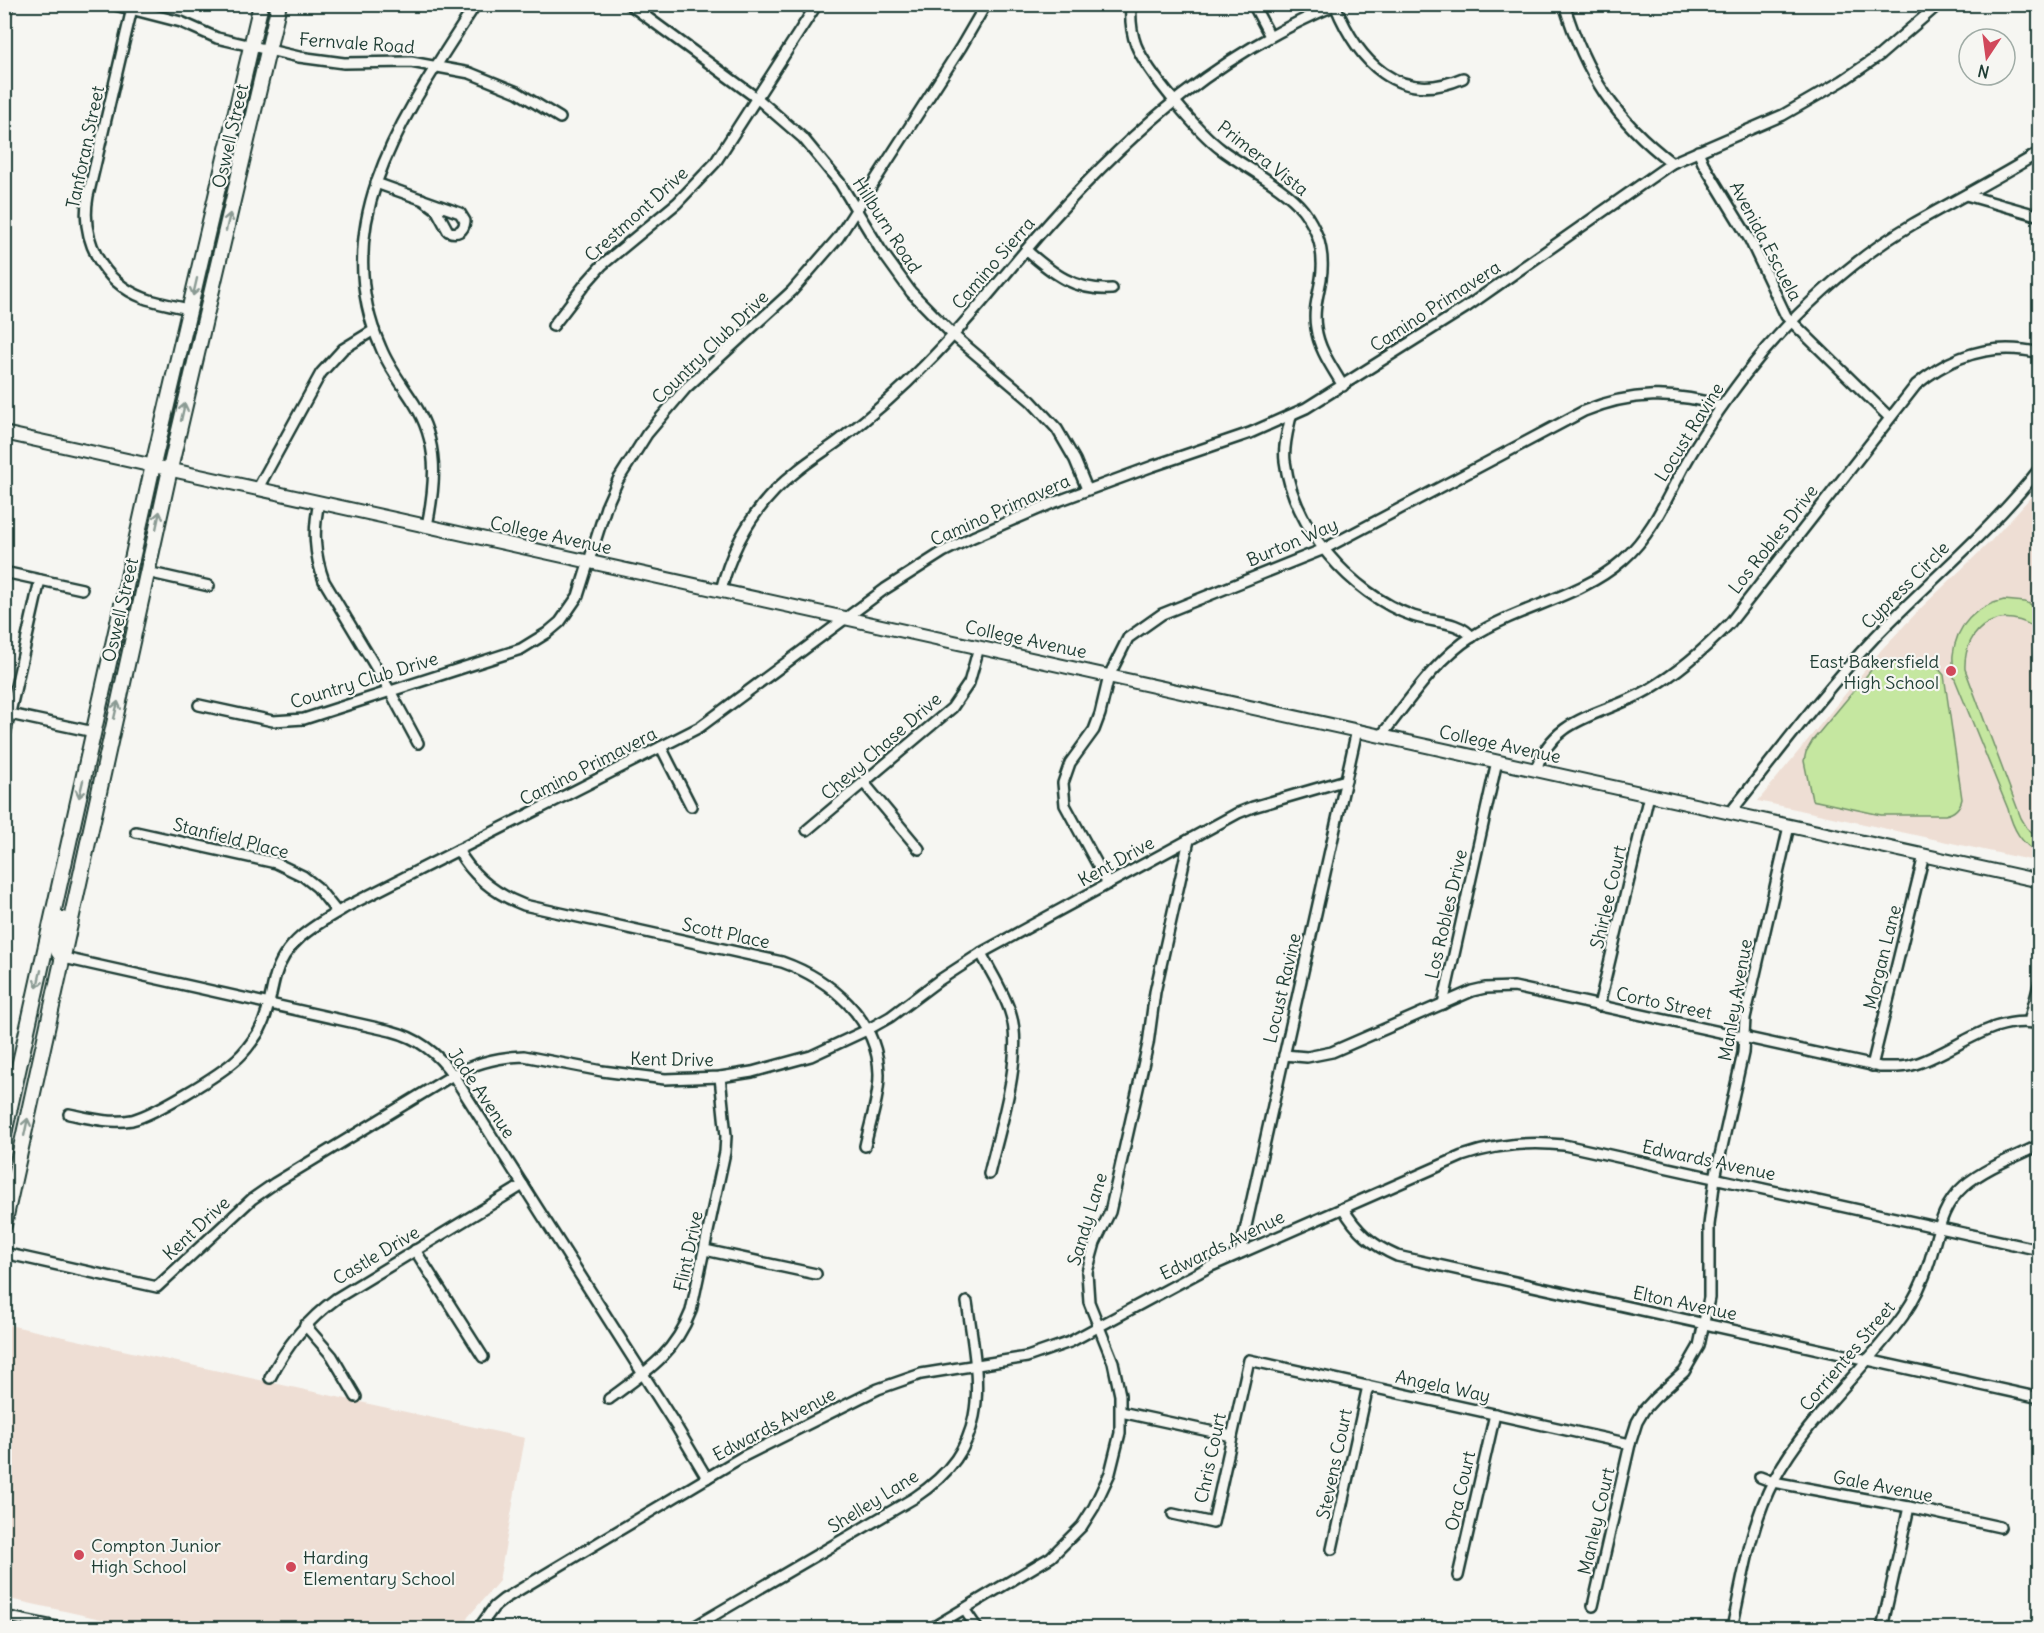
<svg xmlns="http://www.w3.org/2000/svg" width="2044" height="1633" font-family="Delius,sans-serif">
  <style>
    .built { fill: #eeded4 }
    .pitch { fill: #c5e7a0; stroke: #72926a; stroke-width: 1.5 }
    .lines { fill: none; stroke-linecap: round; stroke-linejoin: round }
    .minor-casing { stroke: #1f3d34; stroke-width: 14 }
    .tertiary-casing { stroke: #1f3d34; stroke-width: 16 }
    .secondary-casing { stroke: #1f3d34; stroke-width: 18 }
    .minor { stroke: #f6f6f2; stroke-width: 9 }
    .tertiary { stroke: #f6f6f2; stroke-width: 12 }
    .secondary { stroke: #f6f6f2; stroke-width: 14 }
    .oneway { stroke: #8a9a93 }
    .poi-dot { fill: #d1495b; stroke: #f6f6f2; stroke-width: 2 }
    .labels { text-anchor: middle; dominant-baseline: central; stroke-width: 4.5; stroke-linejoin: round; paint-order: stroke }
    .street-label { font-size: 18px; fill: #1f3d34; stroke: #f6f6f2 }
    .poi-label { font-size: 18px; fill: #1f3d34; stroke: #f6f6f2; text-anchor: start }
  </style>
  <rect width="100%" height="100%" fill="#f6f6f2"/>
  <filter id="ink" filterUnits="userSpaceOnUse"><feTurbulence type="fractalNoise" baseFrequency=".0167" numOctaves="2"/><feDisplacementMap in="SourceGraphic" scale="12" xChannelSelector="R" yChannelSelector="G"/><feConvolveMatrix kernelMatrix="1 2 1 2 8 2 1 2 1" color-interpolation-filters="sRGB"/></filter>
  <g filter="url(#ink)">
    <g class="built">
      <polygon points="2039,488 2039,862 1758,801 1882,649 1922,607 1990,542"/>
      <polygon points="4,1324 525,1438 499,1581 468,1617 463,1628 142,1628 5,1598"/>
    </g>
    <g class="pitch">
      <path d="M2004 600 2025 602 2039 608V631C2005 603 1963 625 1965 669L2021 818 2027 828 2039 838V853C2021 844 2013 829 2008 809L1954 677C1955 671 1952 662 1953 655 1956 625 1976 606 2004 600Z"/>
      <path d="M1900 660 1937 667 1944 675 1962 799C1960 808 1955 813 1945 815H1881L1812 800 1804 761 1806 752 1813 740 1872 669 1884 662Z"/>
    </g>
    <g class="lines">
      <defs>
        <g id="minor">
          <polyline points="111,4 181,22 217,38 299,57 344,63 411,62 470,73 517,92 560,118"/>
          <path d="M133 4 88 196C80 239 102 282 144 298 158 303 175 306 190 309"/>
          <polyline points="629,4 758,99 803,138 840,183 880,249 911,292 953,335 1031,401 1057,429 1075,460 1087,489"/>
          <path d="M1131 4C1130 19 1131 32 1136 45 1147 72 1199 133 1222 150 1246 168 1285 187 1303 210 1318 230 1325 254 1321 279 1318 296 1313 311 1316 328 1319 350 1332 367 1343 386"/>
          <polyline points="1253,4 1270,36"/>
          <path d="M1564 4C1585 73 1615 120 1672 163"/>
          <path d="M1335 5C1358 61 1398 106 1463 78"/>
          <polyline points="4,19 8,4"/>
          <polyline points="1698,151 1703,163 1750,240 1786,316 1889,417"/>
          <path d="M376 183 460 213 465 221C464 231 457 235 448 231L436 209 422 199"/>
          <polyline points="1966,195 2040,216"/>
          <path d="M1026 250C1053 274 1075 291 1112 289"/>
          <polyline points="553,326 586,283 602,265 677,203 715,163 817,4"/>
          <path d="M1291 416C1288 430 1283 446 1285 461 1293 527 1351 594 1413 616 1433 623 1458 620 1472 637"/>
          <polyline points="258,488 321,373 343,349 374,330"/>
          <path d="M319 502C313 530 314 554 324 581L390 691 418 743"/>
          <path d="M427 526C436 481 439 443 414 403 402 384 389 368 381 348 324 220 410 107 476 4"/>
          <polyline points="4,572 82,589"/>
          <polyline points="147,572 209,586"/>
          <path d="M721 590C733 543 758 501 797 471 811 459 827 450 841 439 871 416 900 391 926 364 971 319 1009 268 1051 221 1135 127 1220 53 1338 4"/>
          <polyline points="199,705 273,721 304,719 521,649 547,633 560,622 578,596 606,507 618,480 647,434 686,388 792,291 838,238 961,47 986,4"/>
          <polyline points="5,713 94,732"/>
          <path d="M1381 736C1409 701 1435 660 1473 636 1520 606 1580 598 1623 560 1652 534 1666 500 1684 466 1702 434 1723 404 1745 375 1789 318 1851 260 1913 224 1955 200 1998 178 2040 152"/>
          <polyline points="4,739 40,580"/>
          <polyline points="661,747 691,806"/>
          <path d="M1536 770C1553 715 1604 716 1648 690 1679 672 1705 649 1730 623L1916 385C1952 355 1994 342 2040 353"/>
          <polyline points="864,783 919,849"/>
          <path d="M1730 813C1777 754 1823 692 1875 637 1929 581 1992 530 2040 468"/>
          <polyline points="807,830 952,708 969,683 979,647"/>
          <polyline points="136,832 276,863 303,876 317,887 337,912"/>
          <path d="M458 850C473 877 495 894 524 905L782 962C830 979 878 1019 879 1074 879 1098 870 1123 865 1146"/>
          <path d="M1108 884 1065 805 1063 783 1070 763 1094 730 1100 714 1109 676 1128 638 1162 614 1324 549 1584 411C1630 392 1674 391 1722 406"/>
          <path d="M981 953C991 973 1005 993 1011 1015 1024 1056 999 1131 989 1174"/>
          <path d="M64 958 391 1031C418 1038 437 1052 453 1075L676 1426 707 1478"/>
          <polyline points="1443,1004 1497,761"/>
          <polyline points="1599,1006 1649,795"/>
          <polyline points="2029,1022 2040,981"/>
          <path d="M1284 1055 1307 1057 1332 1052 1472 991 1485 988 1514 987 1880 1067C1891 1067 1902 1068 1912 1065 1955 1053 1992 1013 2040 1024"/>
          <polyline points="1872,1066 1924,855"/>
          <path d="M69 1114C89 1118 110 1124 132 1120 155 1114 220 1075 238 1058 246 1051 252 1042 258 1033 268 1016 270 996 275 977 285 940 317 924 348 906L700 727 885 589 943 552 973 537 1050 504 1153 466 1250 433 1306 408 1465 308 1672 163 1783 115 1842 81 1880 55 1939 4"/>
          <path d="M1343 1208C1356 1231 1372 1245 1397 1256L2040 1398"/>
          <polyline points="415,1250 483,1357"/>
          <polyline points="705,1250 816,1274"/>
          <path d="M4 1253 157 1287 252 1199 275 1183 453 1075C476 1062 498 1057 524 1056L602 1071 665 1079 720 1077 752 1072 811 1056 867 1030 890 1017 938 981 981 953 1238 813 1253 807 1346 780"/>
          <polyline points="1240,1253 1357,730"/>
          <polyline points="305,1325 332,1356 356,1397"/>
          <path d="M270 1378C287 1345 307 1320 337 1298L523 1185"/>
          <path d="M609 1399C646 1372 674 1355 691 1311L725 1152 726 1136 720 1077"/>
          <polyline points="1121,1412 1232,1436"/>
          <polyline points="1760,1477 1773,1482 1909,1507 2000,1527"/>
          <polyline points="1173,1514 1213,1523 1249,1360 1630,1444"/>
          <polyline points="1332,1549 1368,1386"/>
          <polyline points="1458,1576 1495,1414"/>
          <polyline points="1593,1606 1630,1444 1637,1422 1644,1410 1655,1398 1684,1372 1699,1346 1709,1298 1709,1225 1715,1178 1743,1053 1745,1018 1789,826"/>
          <polyline points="964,1609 977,1628"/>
          <polyline points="4,1616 62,1628"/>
          <path d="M479 1628 494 1607 504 1599 742 1457 878 1389 921 1374 1027 1357 1070 1342 1209 1267 1462 1156C1496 1144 1528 1141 1564 1145L2040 1250"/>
          <path d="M692 1628 914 1498C994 1445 979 1383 967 1302"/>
          <polyline points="932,1628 1051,1557 1082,1526 1094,1507 1110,1473 1120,1433 1120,1395 1113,1362 1089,1302 1087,1272 1095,1243 1110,1212 1148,1044 1155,992 1189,840"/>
          <path d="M1732 1628C1743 1579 1750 1525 1774 1480 1807 1418 1862 1373 1903 1316 1914 1300 1923 1282 1929 1263 1938 1235 1940 1207 1964 1186 1985 1168 2015 1157 2040 1145"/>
          <polyline points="1882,1628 1909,1507"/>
        </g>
        <polyline id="tertiary" points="4,433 2040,881"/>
        <g id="secondary">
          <path d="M62 919C59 931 51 950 64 958"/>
          <polyline points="4,1134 153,465 261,4"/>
          <polyline points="4,1225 170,469 279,4"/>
        </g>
      </defs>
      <use href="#minor" class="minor-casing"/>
      <use href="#tertiary" class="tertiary-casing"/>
      <use href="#secondary" class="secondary-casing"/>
      <use href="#minor" class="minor"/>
      <use href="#tertiary" class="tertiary"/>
      <use href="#secondary" class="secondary"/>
    </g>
    <defs><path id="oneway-shaft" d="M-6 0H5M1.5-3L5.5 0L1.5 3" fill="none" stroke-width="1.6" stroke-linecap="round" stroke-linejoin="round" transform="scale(1.5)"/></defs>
    <g class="oneway">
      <use href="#oneway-shaft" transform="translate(228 222) rotate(-77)"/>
      <use href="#oneway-shaft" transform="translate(195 287) rotate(103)"/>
      <use href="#oneway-shaft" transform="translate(183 412) rotate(-77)"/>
      <use href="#oneway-shaft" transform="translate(158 520) rotate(-78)"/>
      <use href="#oneway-shaft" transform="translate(116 710) rotate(-77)"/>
      <use href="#oneway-shaft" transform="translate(81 789) rotate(103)"/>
      <use href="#oneway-shaft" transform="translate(39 979) rotate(103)"/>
      <use href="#oneway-shaft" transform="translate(26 1127) rotate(-78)"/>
    </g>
  </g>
  <g class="poi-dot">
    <circle cx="1951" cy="671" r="6"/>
    <circle cx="79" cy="1555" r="6"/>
    <circle cx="291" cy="1567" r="6"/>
  </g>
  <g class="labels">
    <g class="street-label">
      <text transform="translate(357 43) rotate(4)">Fernvale Road</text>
      <text transform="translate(230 136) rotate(-77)">Oswell Street</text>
      <text transform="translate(85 147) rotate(-78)">Tanforan Street</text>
      <text transform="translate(1263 158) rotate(38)">Primera Vista</text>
      <text transform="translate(636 214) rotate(-42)">Crestmont Drive</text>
      <text transform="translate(887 225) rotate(57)">Hillburn Road</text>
      <text transform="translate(1766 241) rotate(62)">Avenida Escuela</text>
      <text transform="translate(993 263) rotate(-49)">Camino Sierra</text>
      <text transform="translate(1435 306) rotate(-33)">Camino Primavera</text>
      <text transform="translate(710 347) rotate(-44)">Country Club Drive</text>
      <text transform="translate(1689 432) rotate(-58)">Locust Ravine</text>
      <text transform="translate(1000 510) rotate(-24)">Camino Primavera</text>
      <text transform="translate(551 535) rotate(12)">College Avenue</text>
      <text transform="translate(1773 539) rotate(-52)">Los Robles Drive</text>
      <text transform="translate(1292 542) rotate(-23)">Burton Way</text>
      <text transform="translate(1905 585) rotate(-45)">Cypress Circle</text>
      <text transform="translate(120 610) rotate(-77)">Oswell Street</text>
      <text transform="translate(1026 639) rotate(12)">College Avenue</text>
      <text transform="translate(364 680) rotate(-17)">Country Club Drive</text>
      <text transform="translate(1500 744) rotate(12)">College Avenue</text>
      <text transform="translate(881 746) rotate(-41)">Chevy Chase Drive</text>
      <text transform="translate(588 766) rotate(-27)">Camino Primavera</text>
      <text transform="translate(231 838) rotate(14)">Stanfield Place</text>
      <text transform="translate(1116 861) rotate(-29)">Kent Drive</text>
      <text transform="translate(1608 897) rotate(-77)">Shirlee Court</text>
      <text transform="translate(1446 914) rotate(-77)">Los Robles Drive</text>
      <text transform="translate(726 933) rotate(12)">Scott Place</text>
      <text transform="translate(1882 957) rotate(-76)">Morgan Lane</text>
      <text transform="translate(1282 988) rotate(-77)">Locust Ravine</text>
      <text transform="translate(1735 1000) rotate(-80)">Manley Avenue</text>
      <text transform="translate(1664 1003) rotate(12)">Corto Street</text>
      <text transform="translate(672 1059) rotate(1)">Kent Drive</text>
      <text transform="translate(482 1093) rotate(56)">Jade Avenue</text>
      <text transform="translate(1709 1160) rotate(12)">Edwards Avenue</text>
      <text transform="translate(1087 1219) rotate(-73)">Sandy Lane</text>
      <text transform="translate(196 1228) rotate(-43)">Kent Drive</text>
      <text transform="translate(1222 1245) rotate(-26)">Edwards Avenue</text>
      <text transform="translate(688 1251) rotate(-78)">Flint Drive</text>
      <text transform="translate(376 1255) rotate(-31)">Castle Drive</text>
      <text transform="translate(1685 1303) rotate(12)">Elton Avenue</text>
      <text transform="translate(1847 1356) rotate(-50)">Corrientes Street</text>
      <text transform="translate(1443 1386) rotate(12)">Angela Way</text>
      <text transform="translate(774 1424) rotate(-28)">Edwards Avenue</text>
      <text transform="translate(1210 1458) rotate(-78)">Chris Court</text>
      <text transform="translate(1334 1464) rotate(-78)">Stevens Court</text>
      <text transform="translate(1883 1486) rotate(11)">Gale Avenue</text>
      <text transform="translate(1460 1491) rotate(-77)">Ora Court</text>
      <text transform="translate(873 1501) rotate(-32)">Shelley Lane</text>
      <text transform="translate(1596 1521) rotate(-77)">Manley Court</text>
    </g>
    <g class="poi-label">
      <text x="1939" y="661" text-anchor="end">East Bakersfield<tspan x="1939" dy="21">High School</tspan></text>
      <text x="91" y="1545">Compton Junior<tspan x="91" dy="21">High School</tspan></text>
      <text x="303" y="1557">Harding<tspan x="303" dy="21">Elementary School</tspan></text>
    </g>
  </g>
  <rect width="2044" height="1633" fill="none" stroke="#f6f6f2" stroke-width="24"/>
  <rect x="12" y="12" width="2020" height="1609" fill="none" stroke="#1f3d34" stroke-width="2" filter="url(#ink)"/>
  <g transform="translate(1987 57) rotate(193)"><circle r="28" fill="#f6f6f2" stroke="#a0aca6" stroke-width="1.5"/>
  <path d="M0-4.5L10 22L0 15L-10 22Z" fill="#d1495b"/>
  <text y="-9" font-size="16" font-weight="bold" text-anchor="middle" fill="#1f3d34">N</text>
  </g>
</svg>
